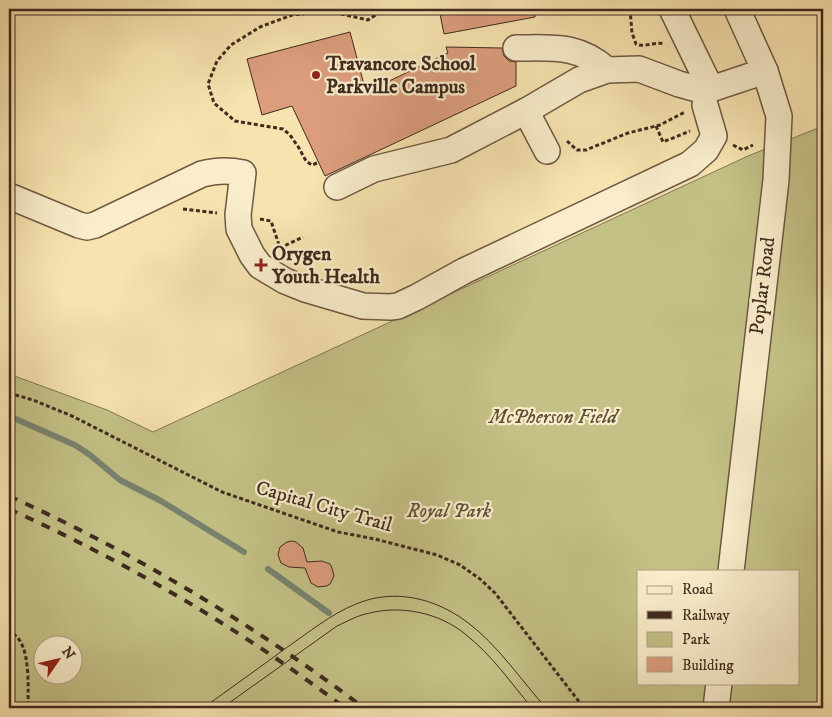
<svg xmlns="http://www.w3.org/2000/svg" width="832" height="717" font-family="'IM FELL DW Pica',serif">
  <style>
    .green { fill: #c3c186; stroke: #827652; fill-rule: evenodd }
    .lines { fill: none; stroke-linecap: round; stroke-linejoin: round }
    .stream { stroke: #788370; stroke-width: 6 }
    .building { fill: #dc9d7d; stroke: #402a1e }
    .minor-casing { stroke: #6e5842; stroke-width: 28 }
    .path { stroke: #402a1e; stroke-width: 3; stroke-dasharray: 4 2.5; stroke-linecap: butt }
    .minor { stroke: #f9edcb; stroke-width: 25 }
    .tram { stroke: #402a1e; stroke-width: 1 }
    .rail { stroke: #402a1e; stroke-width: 4; stroke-dasharray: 9 9; stroke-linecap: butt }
    .poi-dot { fill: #8f2418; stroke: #f9edcb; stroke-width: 2 }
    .labels { text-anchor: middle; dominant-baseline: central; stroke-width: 4.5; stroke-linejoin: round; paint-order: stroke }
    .poi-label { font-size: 20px; font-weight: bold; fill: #402a1e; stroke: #f9edcb; text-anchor: start }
    .street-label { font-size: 20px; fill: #402a1e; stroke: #f9edcb }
    .park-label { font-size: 20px; font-style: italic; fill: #615038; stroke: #f9edcb }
  </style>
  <rect width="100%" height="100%" fill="#f6e3af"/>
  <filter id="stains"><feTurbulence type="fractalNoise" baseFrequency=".004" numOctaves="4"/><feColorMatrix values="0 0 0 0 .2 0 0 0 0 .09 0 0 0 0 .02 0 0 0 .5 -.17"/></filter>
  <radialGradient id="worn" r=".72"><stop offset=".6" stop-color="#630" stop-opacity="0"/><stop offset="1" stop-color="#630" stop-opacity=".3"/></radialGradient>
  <path class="green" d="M823 126V708H9V374L107 410 153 432 748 156ZM638 571H798V683H638ZM42 644H72V674H42Z"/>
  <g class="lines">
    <g class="stream">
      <polyline points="9,416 75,445 90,455 120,480 161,501 244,552"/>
      <polyline points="268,569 329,613"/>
    </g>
  </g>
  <g class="building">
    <polygon points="439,9 535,9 535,17 444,34"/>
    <polygon points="350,32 366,92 448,53 446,47 502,48 504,56 509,61 516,62 516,86 325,176 292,106 262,115 247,59"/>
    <polygon points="292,541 296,542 303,548 307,562 322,561 330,564 332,568 334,576 330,584 327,586 318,587 311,583 305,568 289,567 281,563 278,555 280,547 287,542"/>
  </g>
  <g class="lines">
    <defs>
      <g id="minor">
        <polyline points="672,9 711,89"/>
        <path d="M516 48C553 48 578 44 607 70"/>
        <polyline points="526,111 547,151"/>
        <polyline points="337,187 374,169 451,150 526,111 579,80 607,70 639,69 679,84 697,89 711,89 765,71"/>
        <path d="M9 196 79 225 87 227 95 225 202 174C216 170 229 170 243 173L238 215 239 229 252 255 260 266 285 281 305 289 363 306 390 307 398 306 417 297 464 271 690 164 706 150 714 136 705 105"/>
        <polyline points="731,571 776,180 779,116 765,71 737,9"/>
        <polyline points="716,708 719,683"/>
      </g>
    </defs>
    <use href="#minor" class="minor-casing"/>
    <g class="path">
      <path d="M630 9 632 33 636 44C646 48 655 41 664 44"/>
      <polyline points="656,126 663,142 690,131"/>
      <polyline points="567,141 577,150 586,150 628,133 660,125 685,112"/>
      <polyline points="733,145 743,150 753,145"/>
      <polyline points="317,163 312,165 306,161 299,148 290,135 283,129 235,121 214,103 208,84 217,61 231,45 260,27 292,15 319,12 337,13 368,20 385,9"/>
      <polyline points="183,209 217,213"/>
      <polyline points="260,219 271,221 280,248 303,237"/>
      <polyline points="9,393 33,400 72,416 222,492 338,532 375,539 437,555 460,565 480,579 495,593 584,708"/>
      <path d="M9 629C12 633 17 636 20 641 30 657 28 690 28 708"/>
    </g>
    <use href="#minor" class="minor"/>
    <g class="tram">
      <path d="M203 708C231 688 259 668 286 648 308 633 331 614 356 604 394 588 435 598 467 622 497 644 521 680 546 708"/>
      <path d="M222 708 337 626C348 621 358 615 370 613 401 605 440 613 465 634 491 654 511 683 532 708"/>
    </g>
    <g class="rail">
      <path d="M9 496C135 553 254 625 364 708"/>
      <path d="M9 509C127 562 242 630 345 708"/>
    </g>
  </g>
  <g class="poi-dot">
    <circle cx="316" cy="75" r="5"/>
    <path d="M258.5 257.5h5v5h5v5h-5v5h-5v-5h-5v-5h5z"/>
  </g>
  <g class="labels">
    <g class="poi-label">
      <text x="326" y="64">Travancore School<tspan x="326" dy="23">Parkville Campus</tspan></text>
      <text x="272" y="254">Orygen<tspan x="272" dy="23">Youth Health</tspan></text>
    </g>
    <g class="street-label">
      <text transform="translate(763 286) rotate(-83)">Poplar Road</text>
      <text transform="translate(324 507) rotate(16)">Capital City Trail</text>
    </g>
    <g class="park-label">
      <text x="553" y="417">McPherson Field</text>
      <text x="449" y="511">Royal Park</text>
    </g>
  </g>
  <rect width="832" height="717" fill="none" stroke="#f6e3af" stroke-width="30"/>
  <rect x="10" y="10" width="812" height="697" fill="none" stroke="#402a1e" stroke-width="2.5"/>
  <rect x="15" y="15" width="802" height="687" fill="none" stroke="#402a1e"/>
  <rect x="637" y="570" width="162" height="115" fill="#f9edcb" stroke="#af9f86"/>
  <rect x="647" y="586" width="25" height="8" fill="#f9edcb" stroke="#af9f86"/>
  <text x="682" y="594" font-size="15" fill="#402a1e">Road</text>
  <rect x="647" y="611" width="25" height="8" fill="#402a1e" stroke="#af9f86"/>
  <text x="682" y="620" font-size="15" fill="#402a1e">Railway</text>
  <rect x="647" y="632" width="25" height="15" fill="#c3c186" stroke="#af9f86"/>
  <text x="682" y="644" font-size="15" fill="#402a1e">Park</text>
  <rect x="647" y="657" width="25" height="15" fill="#dc9d7d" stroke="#af9f86"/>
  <text x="682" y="670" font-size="15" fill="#402a1e">Building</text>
  <g transform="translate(58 660) rotate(56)"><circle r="24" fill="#f9edcb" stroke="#af9f86"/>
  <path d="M0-4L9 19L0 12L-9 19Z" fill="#8f2418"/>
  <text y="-8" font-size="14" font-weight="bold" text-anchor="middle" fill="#402a1e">N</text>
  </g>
  <rect width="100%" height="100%" filter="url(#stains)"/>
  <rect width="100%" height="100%" fill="url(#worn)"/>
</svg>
